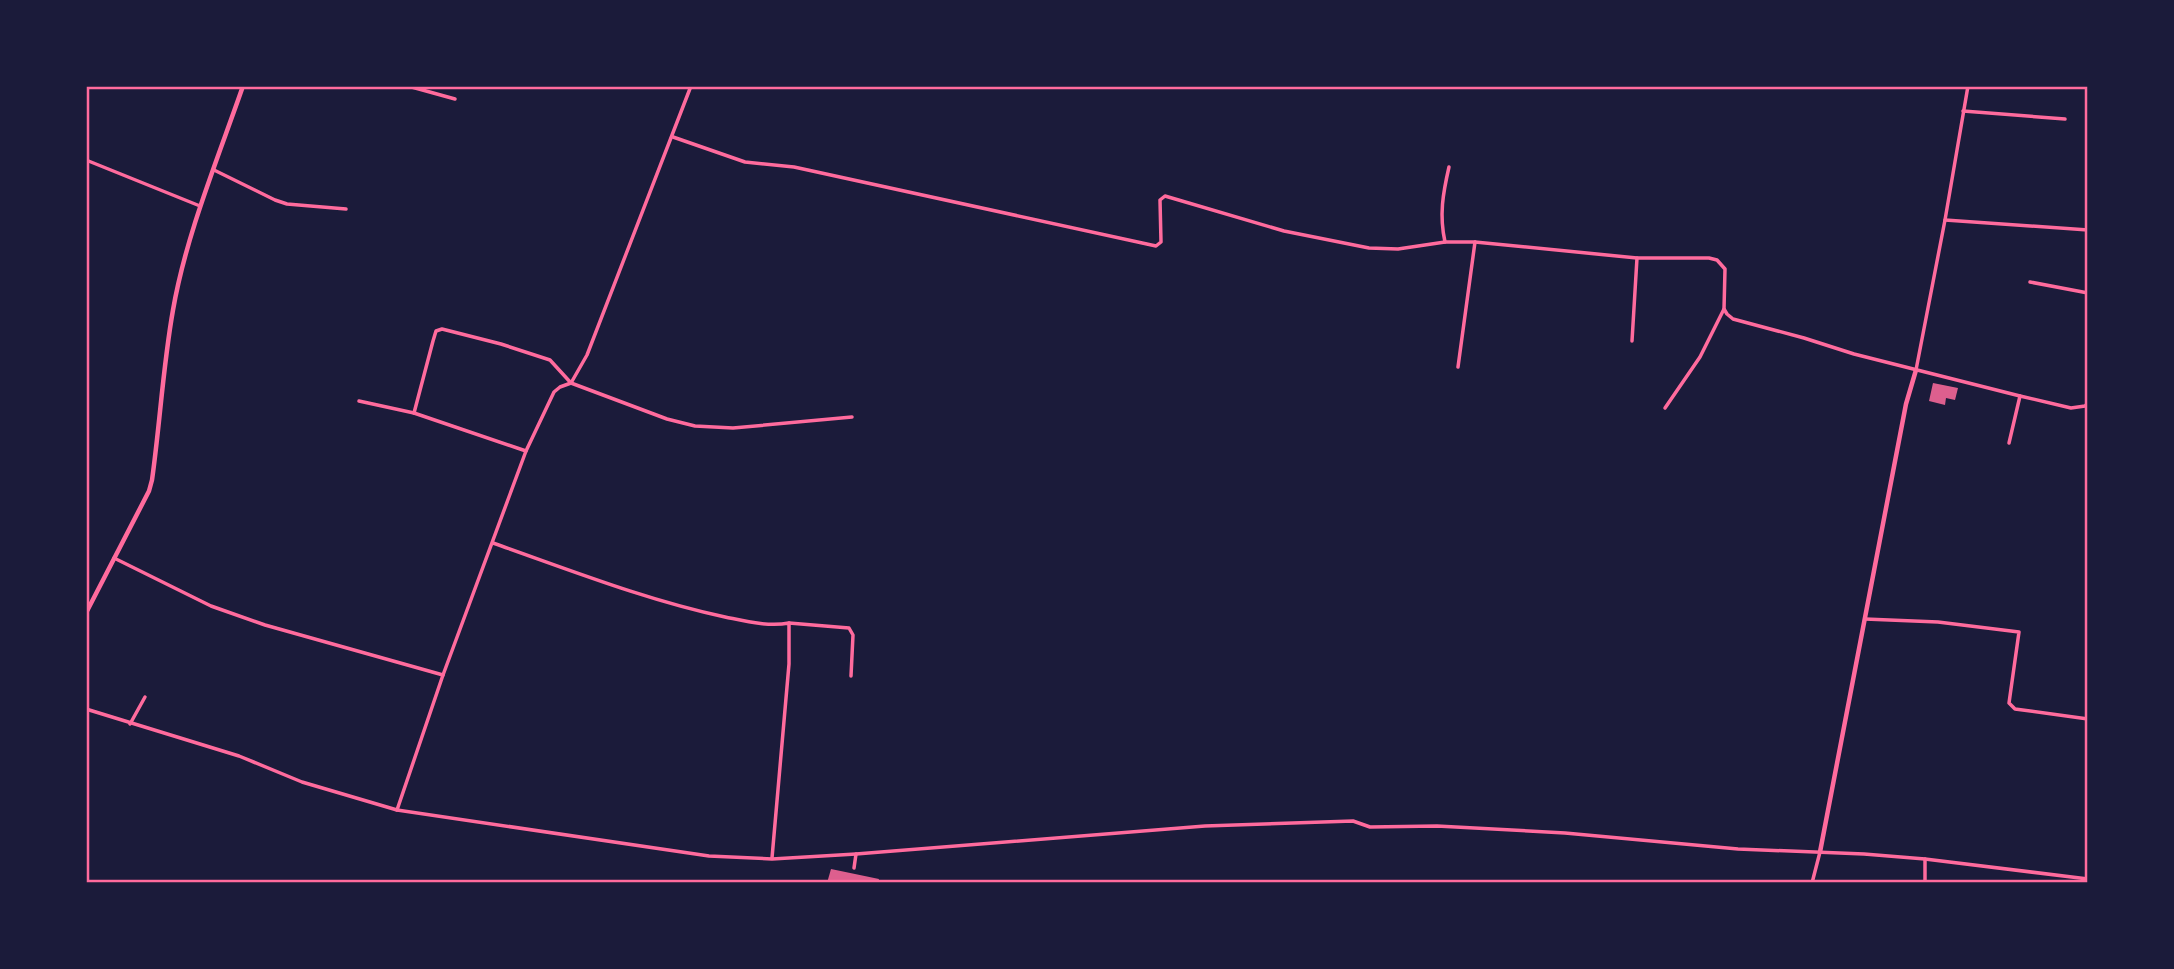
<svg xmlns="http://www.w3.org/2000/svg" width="2174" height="969" font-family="'PT Sans Narrow',sans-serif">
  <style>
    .building { fill: #dd5f8e }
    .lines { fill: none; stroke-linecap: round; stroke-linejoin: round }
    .minor { stroke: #ff6b9d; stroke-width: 3.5 }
    .tertiary { stroke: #ff6b9d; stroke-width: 4.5 }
    .neatline { fill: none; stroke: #ff6b9d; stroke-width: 2.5 }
  </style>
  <rect width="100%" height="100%" fill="#1b1b3a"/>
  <g class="building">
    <polygon points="1933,383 1958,388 1955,400 1946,398 1945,405 1929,401"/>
    <polygon points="831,869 879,879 878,883 827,883"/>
  </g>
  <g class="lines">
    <g class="minor">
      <polyline points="408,86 455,99"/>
      <polyline points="1963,111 2065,119"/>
      <polyline points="673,137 745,162 794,167 1156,246 1161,242 1160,200 1165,196 1284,231 1369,248 1398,249 1445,242 1475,242 1637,258 1709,258 1717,260 1725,269 1724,309 1727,314 1733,319 1804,338 1854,354 2020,396 2071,408 2085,406 2088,403"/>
      <polyline points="86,160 200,206"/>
      <polyline points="214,170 275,200 287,204 346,209"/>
      <polyline points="1945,220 2088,230"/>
      <path d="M1445 242C1439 215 1443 193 1449 167"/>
      <polyline points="2030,282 2088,293"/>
      <polyline points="1632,341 1637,258"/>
      <polyline points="1458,367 1475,242"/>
      <polyline points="1916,370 1945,220 1968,86"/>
      <polyline points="359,401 414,413 526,451"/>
      <polyline points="1665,408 1700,357 1724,309"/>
      <polyline points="414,413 433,341 436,331 442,329 501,344 550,360 571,383 667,419 695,426 733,428 852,417"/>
      <polyline points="2009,443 2020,396"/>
      <path d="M493 543C570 570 646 600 725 617 745 621 768 627 789 623V664L772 858"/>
      <polyline points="114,558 211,606 265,625 443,675"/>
      <polyline points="1865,619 1938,622 2019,632 2009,703 2015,709 2088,719"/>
      <polyline points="789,623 849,628 853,635 851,676"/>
      <polyline points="86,709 239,756 302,782 397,810 709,856 772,859 856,854 1205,826 1353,821 1370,827 1437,826 1565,833 1738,849 1864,854 1925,859 2088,879"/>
      <polyline points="130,724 145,697"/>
      <polyline points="397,810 443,675 526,451 554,392 560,387 571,383 587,355 691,86"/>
      <polyline points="854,868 856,854"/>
      <polyline points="1812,883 1820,852"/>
      <polyline points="1925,883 1925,859"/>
    </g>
    <g class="tertiary">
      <path d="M86 613 149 491 152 480C160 423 163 366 173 310 186 235 218 158 243 86"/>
      <polyline points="1820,852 1906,404 1916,370"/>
    </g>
  </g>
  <rect width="2174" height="969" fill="none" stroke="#1b1b3a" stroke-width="175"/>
  <rect x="88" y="88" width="1998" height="793" class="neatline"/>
</svg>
